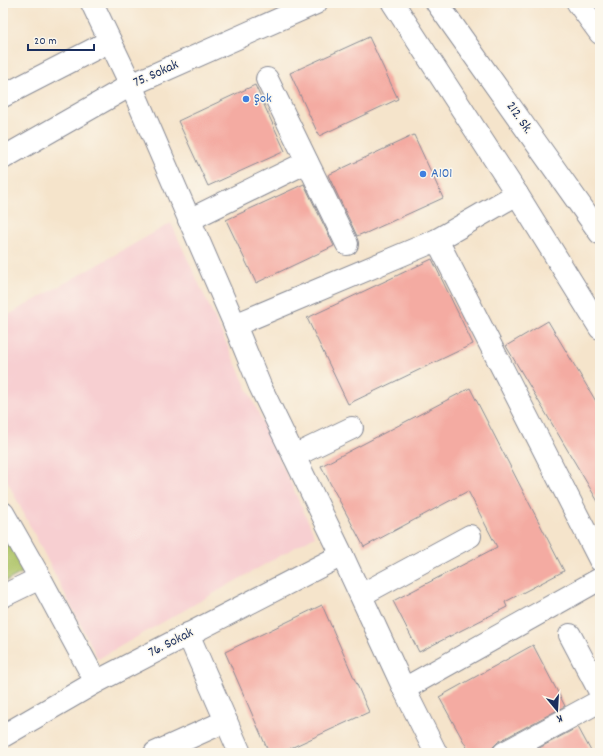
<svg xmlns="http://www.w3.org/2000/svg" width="603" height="756" font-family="Dekko,sans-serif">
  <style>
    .built { fill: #f7cfd1 }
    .green { fill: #aec468; stroke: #647a63 }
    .building { fill: #f4aba2 }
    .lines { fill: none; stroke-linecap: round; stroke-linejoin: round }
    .minor-casing { stroke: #888a94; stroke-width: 24 }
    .minor { stroke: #fff; stroke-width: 22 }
    .shop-dot { fill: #3f7fe0; stroke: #fbf7ec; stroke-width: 1.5 }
    .labels { text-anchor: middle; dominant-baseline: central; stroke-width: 3; stroke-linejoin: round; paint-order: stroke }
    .street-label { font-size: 14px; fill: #1b2f5e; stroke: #fbf7ec }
    .shop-label { font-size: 14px; fill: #366cbe; stroke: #fbf7ec; text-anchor: start }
  </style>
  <rect width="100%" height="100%" fill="#fbf7ec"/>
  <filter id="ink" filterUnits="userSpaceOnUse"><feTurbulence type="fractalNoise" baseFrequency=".025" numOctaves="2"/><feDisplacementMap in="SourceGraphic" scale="8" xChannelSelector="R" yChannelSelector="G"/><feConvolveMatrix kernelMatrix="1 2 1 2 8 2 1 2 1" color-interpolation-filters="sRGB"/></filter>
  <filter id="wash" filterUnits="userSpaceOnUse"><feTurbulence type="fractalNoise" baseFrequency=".012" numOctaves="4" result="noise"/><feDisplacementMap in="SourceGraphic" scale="16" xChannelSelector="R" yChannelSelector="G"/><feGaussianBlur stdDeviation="0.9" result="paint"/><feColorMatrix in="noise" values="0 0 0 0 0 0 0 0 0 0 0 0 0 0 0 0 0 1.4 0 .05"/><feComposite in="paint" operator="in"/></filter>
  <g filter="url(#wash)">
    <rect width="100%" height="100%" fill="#f5e4cb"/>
    <polygon class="built" points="171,223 315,536 98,659 3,473 3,318"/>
    <polygon class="green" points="3,530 25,571 3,583"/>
    <g id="blocks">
      <g class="building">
        <polygon points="369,37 398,99 319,136 290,73"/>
        <polygon points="255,85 285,151 208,186 178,121"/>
        <polygon points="414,135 443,198 364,234 364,233 357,236 328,175"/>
        <polygon points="304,184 334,246 256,283 226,220"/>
        <polygon points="432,259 473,344 348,404 307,318"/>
        <polygon points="548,321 600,408 600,505 506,346"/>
        <polygon points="470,388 564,571 505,602 507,607 419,652 393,601 497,547 468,491 364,547 321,466"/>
        <polygon points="322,605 369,712 280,753 269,753 225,652"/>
        <polygon points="533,645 565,706 498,742 493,747 492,753 470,753 439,697"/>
        <polygon points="578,727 592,753 530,753"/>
      </g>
    </g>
  </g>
  <g filter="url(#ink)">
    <use href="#blocks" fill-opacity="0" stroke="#888a94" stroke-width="1"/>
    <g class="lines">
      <defs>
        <g id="minor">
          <polyline points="92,3 131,85 235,325 260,386 342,555 404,689 436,753"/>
          <polyline points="393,3 517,194 600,328"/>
          <polyline points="437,3 600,233"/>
          <polyline points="578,3 600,33"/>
          <polyline points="267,79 347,244"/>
          <polyline points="3,96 110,41"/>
          <polyline points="3,158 131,85 316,3"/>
          <polyline points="189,220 307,162"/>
          <polyline points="437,240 600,560"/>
          <polyline points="235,325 437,240 517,194"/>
          <polyline points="294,456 352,428"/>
          <polyline points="3,513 40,578 96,682"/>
          <polyline points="361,595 470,536"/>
          <polyline points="3,596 40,578"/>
          <polyline points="188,634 240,753"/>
          <polyline points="570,635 600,692"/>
          <polyline points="404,689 600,579"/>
          <polyline points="3,736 96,682 342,555"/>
          <polyline points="155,753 226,721"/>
          <polyline points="504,753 600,701"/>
        </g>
      </defs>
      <use href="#minor" class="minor-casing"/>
      <use href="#minor" class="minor"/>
    </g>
  </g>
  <g class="shop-dot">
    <circle cx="246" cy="99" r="4"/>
    <circle cx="423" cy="174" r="4"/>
  </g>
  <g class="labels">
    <g class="street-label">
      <text transform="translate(156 74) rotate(-24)">75. Sokak</text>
      <text transform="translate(519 118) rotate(55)">212. Sk.</text>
      <text transform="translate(171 643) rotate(-27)">76. Sokak</text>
    </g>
    <g class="shop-label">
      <text x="254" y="99">Şok</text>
      <text x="431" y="174">A101</text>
    </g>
  </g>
  <rect width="603" height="756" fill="none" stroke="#fbf7ec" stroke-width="16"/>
  <g transform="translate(557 710) rotate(162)" stroke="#fbf7ec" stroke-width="3" paint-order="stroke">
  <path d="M0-3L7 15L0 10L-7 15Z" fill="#1b2f5e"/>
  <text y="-6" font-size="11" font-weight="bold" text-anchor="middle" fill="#1b2f5e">K</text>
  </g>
  <path d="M28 44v6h66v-6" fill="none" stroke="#1b2f5e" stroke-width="2"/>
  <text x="34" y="44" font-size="12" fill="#1b2f5e" stroke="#fbf7ec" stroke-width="3" paint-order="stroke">20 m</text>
</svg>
